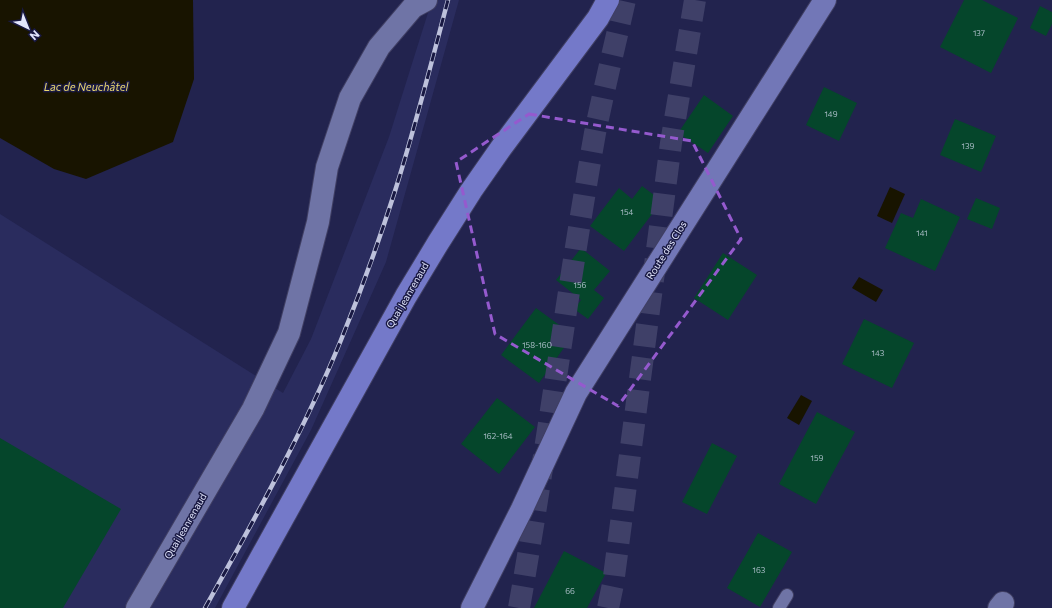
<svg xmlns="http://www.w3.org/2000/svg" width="1052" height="608" font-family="Commissioner,sans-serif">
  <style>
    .built { fill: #2a2c5e }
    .water { fill: #181400 }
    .building { fill: #05462b }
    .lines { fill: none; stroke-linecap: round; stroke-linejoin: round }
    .highway-tunnel { stroke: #3f4068; stroke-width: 22; stroke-dasharray: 22 11; stroke-linecap: butt }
    .lane-casing { stroke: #403f63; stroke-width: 14 }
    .street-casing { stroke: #403f63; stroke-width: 24 }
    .secondary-casing { stroke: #403f63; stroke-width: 24 }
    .primary-casing { stroke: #403f63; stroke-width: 24 }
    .lane { stroke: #6f74a6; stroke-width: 12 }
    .street { stroke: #6f74a6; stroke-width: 22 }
    .secondary { stroke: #7277b7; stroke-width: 22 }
    .primary { stroke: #7479c9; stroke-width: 22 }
    .rail-casing { stroke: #bdc1db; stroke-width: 4.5 }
    .rail { stroke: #191943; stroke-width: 3; stroke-dasharray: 9; stroke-linecap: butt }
    .marked { fill: none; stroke: #955ace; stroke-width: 3; stroke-dasharray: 8 5; stroke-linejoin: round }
    .labels { text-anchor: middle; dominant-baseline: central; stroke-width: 3; stroke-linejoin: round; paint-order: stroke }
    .number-label { font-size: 8px; fill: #abbec8 }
    .street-label { font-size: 10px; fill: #e2e6fd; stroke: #191943 }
    .water-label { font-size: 11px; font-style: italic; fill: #ead76f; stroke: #191943 }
  </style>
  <rect width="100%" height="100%" fill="#22234e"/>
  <polygon class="built" points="432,0 459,0 386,262 311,430 215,608 0,608 0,214 283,393 311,339 389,137"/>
  <g class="water">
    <polygon points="0,0 193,0 194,79 173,142 86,179 54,169 0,138"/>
    <polygon points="890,187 905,194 892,223 877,216"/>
    <polygon points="859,277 883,290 876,302 852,288"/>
    <polygon points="801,395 812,401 799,425 787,418"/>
  </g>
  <g class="building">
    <polygon points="964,0 982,0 1018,18 991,73 940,47"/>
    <polygon points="1040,6 1052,12 1052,24 1046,36 1030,28"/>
    <polygon points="824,87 857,103 839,141 806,125"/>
    <polygon points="704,95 733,116 708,153 678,133"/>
    <polygon points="955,119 996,136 981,172 940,155"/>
    <polygon points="642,186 662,201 624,251 590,226 619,188 632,199"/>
    <polygon points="976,198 1000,208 992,229 967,219"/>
    <polygon points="921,199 960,217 935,271 885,248 901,213 913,218"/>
    <polygon points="581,248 610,271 594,290 604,298 588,319 574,309 581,300 556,280"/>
    <polygon points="723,253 757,275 728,320 694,298"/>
    <polygon points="536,308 573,335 539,383 501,355"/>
    <polygon points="864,319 914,343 892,388 842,364"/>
    <polygon points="497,398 535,427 499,474 461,444"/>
    <polygon points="817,412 855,432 816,504 779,484"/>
    <polygon points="0,438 121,509 63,608 0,608"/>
    <polygon points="712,443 737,456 707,514 682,502"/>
    <polygon points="758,533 792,552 760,607 727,588"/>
    <polygon points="564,551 606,573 587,608 534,608"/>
  </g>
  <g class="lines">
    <g class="highway-tunnel">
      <path d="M519 608C547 450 567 291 595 133 604 89 615 44 625 0"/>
      <polyline points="608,608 613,584 671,143 695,0"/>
    </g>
    <defs>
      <polyline id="lane" points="779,608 787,595"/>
      <g id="street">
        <polyline points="137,608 253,409 289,333 318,222 327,167 350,98 379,47 413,7 426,0"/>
        <polyline points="999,608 1003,603"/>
      </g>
      <polyline id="secondary" points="472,608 522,509 576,393 825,0"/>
      <polyline id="primary" points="233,608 406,296 438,243 471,191 501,148 598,18 608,0"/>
    </defs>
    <use href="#lane" class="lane-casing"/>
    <use href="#street" class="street-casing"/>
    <use href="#secondary" class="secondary-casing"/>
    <use href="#primary" class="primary-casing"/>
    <use href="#lane" class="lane"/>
    <use href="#street" class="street"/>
    <use href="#secondary" class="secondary"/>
    <use href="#primary" class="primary"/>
    <defs>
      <path id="rail" d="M205 608C254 520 303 433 341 340 361 291 379 241 395 191 415 128 431 64 448 0"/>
    </defs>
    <use href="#rail" class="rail-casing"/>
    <use href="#rail" class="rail"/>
  </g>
  <path class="marked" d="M529 114 692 141 741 239 618 406 495 334 456 162Z"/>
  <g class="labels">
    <g class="number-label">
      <text x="979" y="33">137</text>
      <text x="831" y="114">149</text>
      <text x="968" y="146">139</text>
      <text x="627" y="212">154</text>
      <text x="922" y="233">141</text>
      <text x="580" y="285">156</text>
      <text x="537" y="345">158-160</text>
      <text x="878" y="353">143</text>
      <text x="498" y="436">162-164</text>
      <text x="817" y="458">159</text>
      <text x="759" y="570">163</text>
      <text x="570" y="591">66</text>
    </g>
    <g class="street-label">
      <text transform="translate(666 250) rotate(-58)">Route des Clos</text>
      <text transform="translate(407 295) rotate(-60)">Quai Jeanrenaud</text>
      <text transform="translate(185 526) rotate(-60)">Quai Jeanrenaud</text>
    </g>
    <g class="water-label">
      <text x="86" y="86">Lac de Neuchâtel</text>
    </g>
  </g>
  <g transform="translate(28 28) rotate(137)" stroke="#191943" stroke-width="3" paint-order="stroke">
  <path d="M0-3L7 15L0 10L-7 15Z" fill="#e2e6fd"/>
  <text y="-6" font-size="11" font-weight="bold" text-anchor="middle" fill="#e2e6fd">N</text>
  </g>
</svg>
